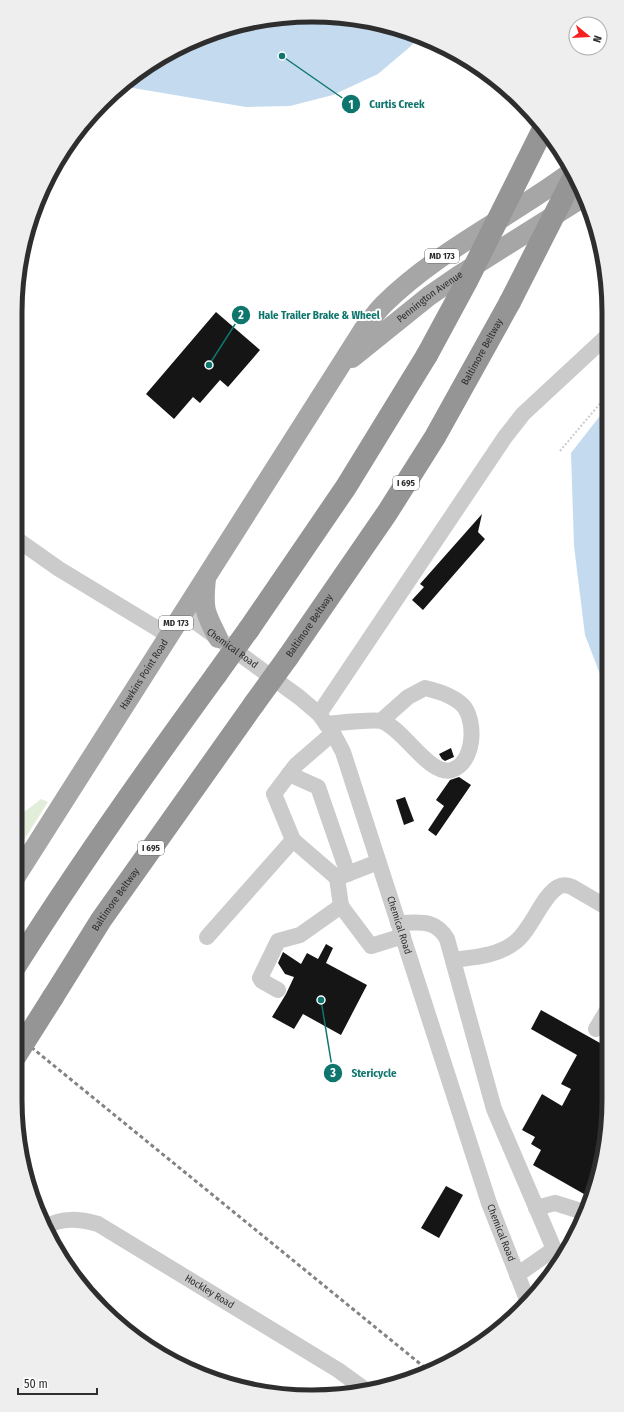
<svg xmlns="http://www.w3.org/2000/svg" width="624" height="1412" font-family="'Fira Sans Condensed',sans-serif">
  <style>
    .green { fill: #e2edda }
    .water { fill: #c4dbef }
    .building { fill: #151515 }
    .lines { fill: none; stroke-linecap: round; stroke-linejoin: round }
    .path { stroke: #cbcbcb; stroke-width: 2; stroke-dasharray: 2 2; stroke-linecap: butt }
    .minor { stroke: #cbcbcb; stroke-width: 16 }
    .major { stroke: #a6a6a6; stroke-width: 20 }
    .highway { stroke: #959595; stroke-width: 22 }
    .rail { stroke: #838383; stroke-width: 3; stroke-dasharray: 4 3; stroke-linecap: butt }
    .highway-bridge { stroke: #959595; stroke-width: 22 }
    .labels { text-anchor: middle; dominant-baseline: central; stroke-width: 4; stroke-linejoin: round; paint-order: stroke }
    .shield { fill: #fff; stroke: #6d6d6d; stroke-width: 1 }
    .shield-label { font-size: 9px; font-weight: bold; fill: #2e2e2e }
    .street-label { font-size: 10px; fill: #2e2e2e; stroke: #fff }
    .rim { fill: none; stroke: #2e2e2e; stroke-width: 5 }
    .leader { fill: none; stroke: #0f766e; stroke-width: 1.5 }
    .callout-dot { fill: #0f766e; stroke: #fff; stroke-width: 1.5 }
    .mark-label { font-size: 12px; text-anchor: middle; font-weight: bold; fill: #fff }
    .callout-label { font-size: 11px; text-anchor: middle; font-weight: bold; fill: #0f766e; stroke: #fff; stroke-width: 4; stroke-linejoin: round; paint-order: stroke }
  </style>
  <rect width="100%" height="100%" fill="#fff"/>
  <polygon class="green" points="41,799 48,802 15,854 15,815 27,810"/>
  <g class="water">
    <polygon points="312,15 370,21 420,36 411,46 378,74 333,95 290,106 246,107 133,88 119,88 147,65 198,38 254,21"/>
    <polygon points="607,407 608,695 585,635 574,546 571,453"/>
  </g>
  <g class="building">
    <polygon points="216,312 260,350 228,387 220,380 200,403 193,397 174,419 146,394"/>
    <polygon points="482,514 478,532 485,539 423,610 412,600 424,587 420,584"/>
    <polygon points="451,748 454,757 445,761 442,759 439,754"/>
    <polygon points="459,777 471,785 436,836 428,830 444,806 436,800 450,780"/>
    <polygon points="405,797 414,821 404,825 396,800"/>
    <polygon points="326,944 333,948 326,963 367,985 341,1035 303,1014 294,1029 272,1017 286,994 294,977 285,974 278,963 283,952 301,964 307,953 318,959"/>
    <polygon points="541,1010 609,1048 609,1100 603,1158 591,1198 533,1165 541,1150 531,1144 535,1137 522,1130 542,1094 562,1106 571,1089 561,1084 577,1055 531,1029"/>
    <polygon points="446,1186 463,1195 439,1238 421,1228"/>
  </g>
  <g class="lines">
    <polyline class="path" points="560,451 603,400 607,400"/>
    <g class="minor">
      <polyline points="15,538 59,569 168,635"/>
      <path id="s1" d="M182 612 299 697 319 714 333 733 343 752 489 1203 528 1302"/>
      <polyline points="319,714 505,437 523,414 607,336"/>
      <path d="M326 724C337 723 373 719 381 721 403 727 429 777 452 770 474 762 476 725 465 708 456 696 438 691 425 688L408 697 381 721"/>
      <polyline points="333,733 296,765 274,794 293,840 337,878"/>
      <polyline points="289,774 318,787 348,874"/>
      <polyline points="341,906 337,878 378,862"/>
      <path d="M398 923C419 923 435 918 447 939L494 1109 554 1249 517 1275"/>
      <polyline points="207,937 293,840"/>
      <path d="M453 960C474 957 497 956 514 943 531 931 542 896 558 887 563 884 567 885 572 887L608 908"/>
      <polyline points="278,990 262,981 260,978 278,941 300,935 341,906 371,946 403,936"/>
      <polyline points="596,1029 609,1007"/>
      <polyline points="536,1208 555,1203 587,1213"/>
      <path id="s2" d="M45 1227C62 1217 80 1219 98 1224L338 1370 367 1391"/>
    </g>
    <g class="major">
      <path id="s3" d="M352 358 429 296 458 276 585 196"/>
      <path d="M206 578C203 608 204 611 218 638"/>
      <path id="s4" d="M15 878 363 330C369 322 376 312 384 304 439 250 509 218 571 172"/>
    </g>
    <g class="highway">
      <polyline points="249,629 346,487 427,355"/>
      <path id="s5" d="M288 657 387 513 435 437 510 302"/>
      <path d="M15 967C78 867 146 771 216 675"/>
      <path id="s6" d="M53 997 101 920 254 704"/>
    </g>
    <polyline class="rail" points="15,1034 429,1371"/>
    <g class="highway-bridge">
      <polyline points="510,302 574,176"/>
      <polyline points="427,355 467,281 544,127"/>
      <polyline points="216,675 249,629"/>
      <polyline points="254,704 288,657"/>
      <polyline points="15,1057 53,997"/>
    </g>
  </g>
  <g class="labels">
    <g class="shield">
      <rect x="425" y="249" width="34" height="14" rx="3"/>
      <rect x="393" y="476" width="26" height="14" rx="3"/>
      <rect x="159" y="616" width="34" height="14" rx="3"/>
      <rect x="138" y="841" width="26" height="14" rx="3"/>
    </g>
    <g class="shield-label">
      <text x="442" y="256">MD 173</text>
      <text x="406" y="483">I 695</text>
      <text x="176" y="623">MD 173</text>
      <text x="151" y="848">I 695</text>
    </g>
    <g class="street-label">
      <text stroke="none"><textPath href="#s3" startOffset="99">Pennington Avenue</textPath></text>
      <text stroke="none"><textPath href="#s5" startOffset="362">Baltimore Beltway</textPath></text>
      <text stroke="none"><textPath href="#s5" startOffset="38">Baltimore Beltway</textPath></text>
      <text stroke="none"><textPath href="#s1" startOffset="62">Chemical Road</textPath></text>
      <text stroke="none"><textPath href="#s4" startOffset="241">Hawkins Point Road</textPath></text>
      <text stroke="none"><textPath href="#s6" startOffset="116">Baltimore Beltway</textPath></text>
      <text stroke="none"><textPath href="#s1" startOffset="398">Chemical Road</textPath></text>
      <text stroke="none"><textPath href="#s1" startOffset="722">Chemical Road</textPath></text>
      <text stroke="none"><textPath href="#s2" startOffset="185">Hockley Road</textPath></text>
    </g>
  </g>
  <path d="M0 0H624V1412H0ZM312 22H312A290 290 0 0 1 602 312V1100A290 290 0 0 1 312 1390H312A290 290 0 0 1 22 1100V312A290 290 0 0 1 312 22Z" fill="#eee" fill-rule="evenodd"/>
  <path class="rim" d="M312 22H312A290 290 0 0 1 602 312V1100A290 290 0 0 1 312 1390H312A290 290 0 0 1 22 1100V312A290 290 0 0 1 312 22Z"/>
  <path class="leader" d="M282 56L351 104M209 365L241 315M321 1000L333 1073"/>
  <g class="callout-dot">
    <circle cx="282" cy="56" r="4"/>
    <circle cx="209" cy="365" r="4"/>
    <circle cx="321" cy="1000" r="4"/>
    <circle cx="351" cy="104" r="10"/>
    <circle cx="241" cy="315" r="10"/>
    <circle cx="333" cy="1073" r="10"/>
  </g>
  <g class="mark-label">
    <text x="351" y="109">1</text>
    <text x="241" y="319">2</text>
    <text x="333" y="1077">3</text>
  </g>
  <g class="callout-label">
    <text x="397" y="108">Curtis Creek</text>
    <text x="319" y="319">Hale Trailer Brake &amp; Wheel</text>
    <text x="374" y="1077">Stericycle</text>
  </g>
  <g transform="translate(588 36) rotate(108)"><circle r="19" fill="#ffffff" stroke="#ababab"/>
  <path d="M0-3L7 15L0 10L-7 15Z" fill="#f5201f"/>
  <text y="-6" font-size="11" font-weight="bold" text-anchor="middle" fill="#2e2e2e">N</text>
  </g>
  <path d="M18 1388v6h79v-6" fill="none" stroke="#2e2e2e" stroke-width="2"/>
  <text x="24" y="1388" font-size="12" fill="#2e2e2e" stroke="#ffffff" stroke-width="3" paint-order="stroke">50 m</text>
</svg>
